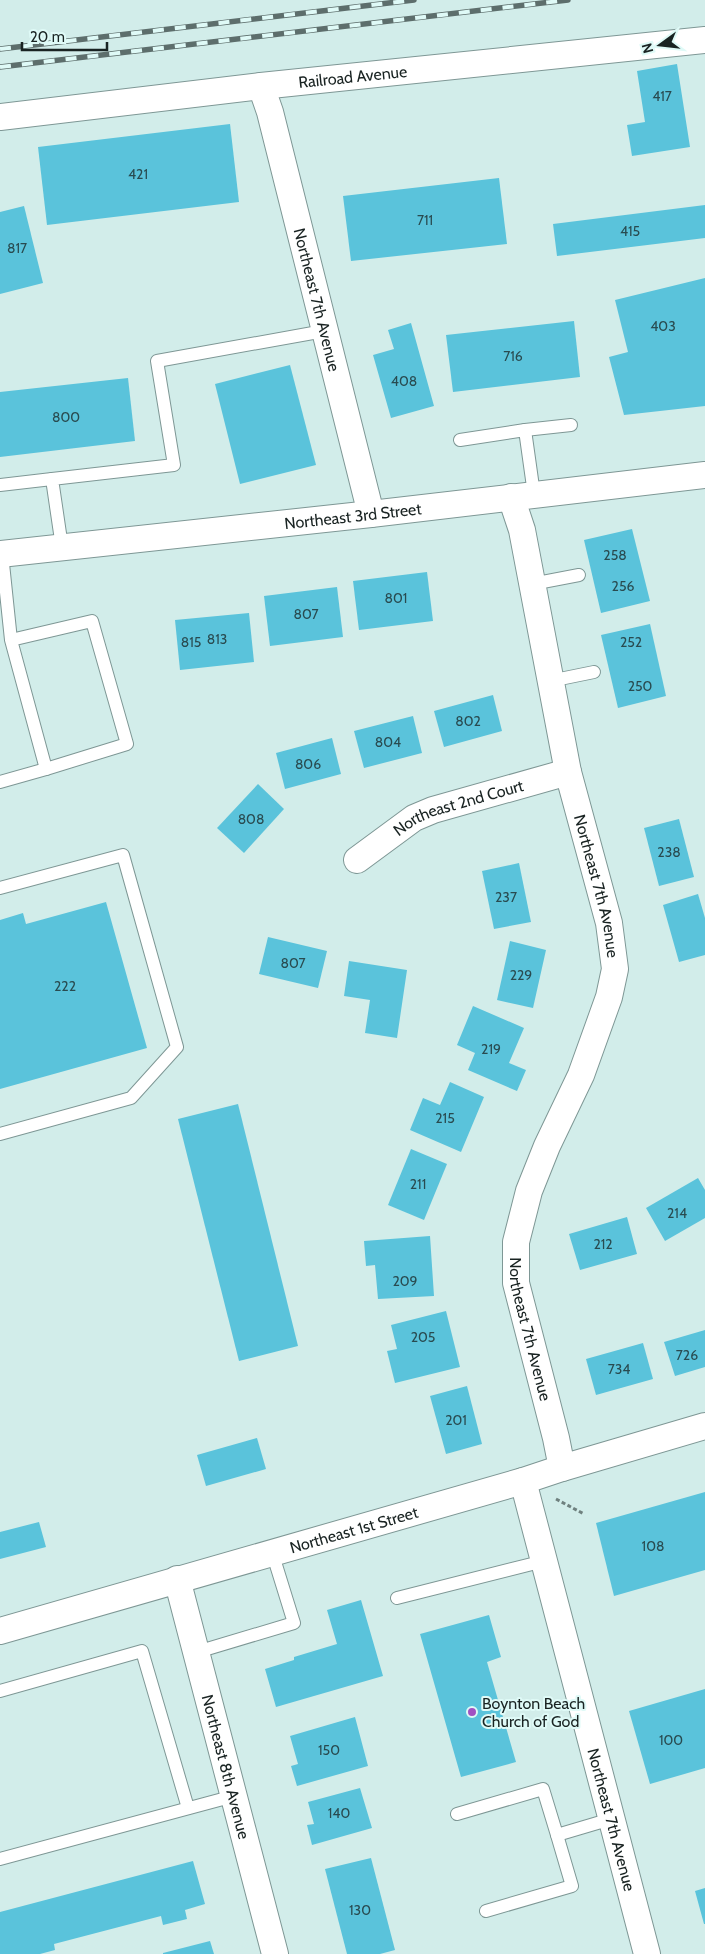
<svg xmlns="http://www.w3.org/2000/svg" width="705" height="1954" font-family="Cabin,sans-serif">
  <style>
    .building { fill: #5ac3db }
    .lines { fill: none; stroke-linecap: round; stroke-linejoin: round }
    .lane-casing { stroke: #7e9795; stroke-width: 14 }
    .street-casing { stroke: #7e9795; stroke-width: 28 }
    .path { stroke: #6f817f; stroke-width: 3; stroke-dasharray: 4 2.5; stroke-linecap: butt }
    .lane { stroke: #fff; stroke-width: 12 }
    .street { stroke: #fff; stroke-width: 26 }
    .rail-casing { stroke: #5d6e6c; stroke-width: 5.5 }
    .rail { stroke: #dffaf7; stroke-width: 4; stroke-dasharray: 11; stroke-linecap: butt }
    .poi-dot { fill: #a151c2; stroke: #dffaf7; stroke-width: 2 }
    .labels { text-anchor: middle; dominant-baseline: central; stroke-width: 4; stroke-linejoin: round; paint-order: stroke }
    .number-label { font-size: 14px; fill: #294b50 }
    .street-label { font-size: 16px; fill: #192322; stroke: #dffaf7 }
    .poi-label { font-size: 16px; fill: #192322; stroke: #dffaf7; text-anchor: start }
  </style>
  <rect width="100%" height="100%" fill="#d2edea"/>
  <g class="building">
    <polygon points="677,64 690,147 632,156 627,125 645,122 637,71"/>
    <polygon points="230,124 239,202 47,225 38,147"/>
    <polygon points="499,178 507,244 351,261 343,196"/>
    <polygon points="705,205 705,238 557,256 553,224"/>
    <polygon points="24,206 43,283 0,294 0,212"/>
    <polygon points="705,278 705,406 624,415 609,357 628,352 615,300"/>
    <polygon points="574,321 580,377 453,392 446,335"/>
    <polygon points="411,323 434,406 391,418 373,355 394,349 388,330"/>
    <polygon points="290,365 316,465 240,484 215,384"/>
    <polygon points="128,378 135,441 0,457 0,392"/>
    <polygon points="632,529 650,601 601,613 584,540"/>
    <polygon points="427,572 433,621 359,630 353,581"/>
    <polygon points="337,587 343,637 270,646 264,596"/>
    <polygon points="249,613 254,662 180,670 175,620"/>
    <polygon points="650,624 666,696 618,708 601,635"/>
    <polygon points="493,695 502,731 444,747 434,711"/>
    <polygon points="413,716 422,753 364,768 354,731"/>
    <polygon points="332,738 341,774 285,789 276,753"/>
    <polygon points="258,784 284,809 244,853 217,828"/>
    <polygon points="679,819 694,877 659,886 644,828"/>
    <polygon points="519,863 531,922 494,929 482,871"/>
    <polygon points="698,894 705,918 705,955 679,962 663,905"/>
    <polygon points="106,902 147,1048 0,1089 0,920 23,913 26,924"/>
    <polygon points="268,937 327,951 318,988 259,974"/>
    <polygon points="510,941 546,950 533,1008 497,1000"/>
    <polygon points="349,961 407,970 397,1038 365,1033 370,1000 344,996"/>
    <polygon points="473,1006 524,1028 509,1063 526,1070 517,1091 468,1070 475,1053 457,1045"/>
    <polygon points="450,1082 484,1097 461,1152 410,1130 423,1098 440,1105"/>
    <polygon points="238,1104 298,1346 239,1361 178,1119"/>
    <polygon points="411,1149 447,1164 424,1220 388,1205"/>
    <polygon points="698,1178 705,1190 705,1218 665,1241 646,1208"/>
    <polygon points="627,1217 637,1254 580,1270 569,1234"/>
    <polygon points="430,1236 434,1296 378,1299 375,1265 366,1266 364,1241"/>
    <polygon points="446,1311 460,1367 395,1383 387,1351 397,1349 391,1325"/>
    <polygon points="705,1330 705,1367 675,1376 664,1342"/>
    <polygon points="643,1343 653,1379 596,1395 586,1359"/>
    <polygon points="467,1386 482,1444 446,1454 430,1396"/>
    <polygon points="257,1438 266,1469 206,1486 197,1455"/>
    <polygon points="705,1492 705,1570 614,1596 596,1523"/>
    <polygon points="39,1522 46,1547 0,1559 0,1532"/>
    <polygon points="361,1600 383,1676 276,1707 265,1669 294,1660 294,1657 337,1644 327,1610"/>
    <polygon points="489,1615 501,1657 487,1662 516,1762 461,1777 420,1634"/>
    <polygon points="705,1689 705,1768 650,1784 629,1711"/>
    <polygon points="355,1717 368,1766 297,1786 291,1766 298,1764 290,1736"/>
    <polygon points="360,1788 372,1828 312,1845 307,1825 314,1824 308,1802"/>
    <polygon points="371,1858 395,1950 380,1954 347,1954 325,1869"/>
    <polygon points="193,1861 205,1904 185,1910 187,1919 163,1925 161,1916 54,1944 55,1950 40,1954 0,1954 0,1912"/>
    <polygon points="705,1888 705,1924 704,1924 695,1891"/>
    <polygon points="210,1941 214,1954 163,1954 163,1953"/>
  </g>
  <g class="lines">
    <defs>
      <g id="lane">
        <polyline points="525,430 571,425"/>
        <polyline points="460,440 525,430 534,494"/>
        <polyline points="0,485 52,479"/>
        <polyline points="62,547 52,479 174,465 157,361 324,331"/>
        <polyline points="2,554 11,640 46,769 127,744 92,621 11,640"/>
        <polyline points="532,584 579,575"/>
        <polyline points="550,681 594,672"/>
        <polyline points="0,782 46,769"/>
        <polyline points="0,888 123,855 177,1047 131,1098 0,1134"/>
        <polyline points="397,1598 544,1561"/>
        <polyline points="197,1652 294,1623 272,1552"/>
        <polyline points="0,1691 142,1651 188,1808"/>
        <polyline points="457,1814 543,1789 557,1835 611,1819"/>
        <polyline points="0,1859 234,1796"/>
        <polyline points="486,1911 572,1886 557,1835"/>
      </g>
      <g id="street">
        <path id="s1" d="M261 86 270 112 371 514"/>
        <path id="s2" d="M0 117 261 86 705 40"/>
        <path id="s3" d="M511 497 522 530 568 772 609 923 615 969 609 997 581 1075 547 1146 529 1191 516 1242V1283L556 1438 562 1468"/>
        <path id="s4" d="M0 554 371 514 705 475"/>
        <path id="s5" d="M357 860 414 818 433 810 568 772"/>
        <path id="s6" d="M523 1481 647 1954"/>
        <path id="s7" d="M177 1579 275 1954"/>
        <path id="s8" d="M0 1631 523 1481 562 1468 705 1426"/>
      </g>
    </defs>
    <use href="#lane" class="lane-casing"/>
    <use href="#street" class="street-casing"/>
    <polyline class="path" points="556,1499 584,1514"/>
    <use href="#lane" class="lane"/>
    <use href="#street" class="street"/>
    <defs>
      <g id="rail">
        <polyline points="0,49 414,0"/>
        <polyline points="0,67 568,0"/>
      </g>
    </defs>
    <use href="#rail" class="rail-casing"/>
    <use href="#rail" class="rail"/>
  </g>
  <circle class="poi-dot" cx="472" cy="1712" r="5"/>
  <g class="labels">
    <g class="number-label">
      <text x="662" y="96">417</text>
      <text x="138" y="174">421</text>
      <text x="425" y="220">711</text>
      <text x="630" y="231">415</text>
      <text x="17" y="248">817</text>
      <text x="663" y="326">403</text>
      <text x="513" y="356">716</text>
      <text x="404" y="381">408</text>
      <text x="66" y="417">800</text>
      <text x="615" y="555">258</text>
      <text x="623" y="586">256</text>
      <text x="396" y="598">801</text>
      <text x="306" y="614">807</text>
      <text x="217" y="639">813</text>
      <text x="191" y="642">815</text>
      <text x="631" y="642">252</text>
      <text x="640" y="686">250</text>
      <text x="468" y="721">802</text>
      <text x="388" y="742">804</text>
      <text x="308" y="764">806</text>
      <text x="251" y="819">808</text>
      <text x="669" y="852">238</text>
      <text x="506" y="897">237</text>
      <text x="293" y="963">807</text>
      <text x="521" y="975">229</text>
      <text x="65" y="986">222</text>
      <text x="491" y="1049">219</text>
      <text x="445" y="1118">215</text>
      <text x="418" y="1184">211</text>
      <text x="677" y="1213">214</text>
      <text x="603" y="1244">212</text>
      <text x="405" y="1281">209</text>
      <text x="423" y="1337">205</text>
      <text x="687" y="1355">726</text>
      <text x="619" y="1369">734</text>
      <text x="456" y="1420">201</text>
      <text x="653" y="1546">108</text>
      <text x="671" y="1740">100</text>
      <text x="329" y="1750">150</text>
      <text x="339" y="1813">140</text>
      <text x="360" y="1910">130</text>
    </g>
    <g class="street-label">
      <text stroke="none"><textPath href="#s2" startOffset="355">Railroad Avenue</textPath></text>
      <text stroke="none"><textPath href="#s1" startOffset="221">Northeast 7th Avenue</textPath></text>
      <text stroke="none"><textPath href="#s4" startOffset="355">Northeast 3rd Street</textPath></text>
      <text stroke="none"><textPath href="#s5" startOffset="116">Northeast 2nd Court</textPath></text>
      <text stroke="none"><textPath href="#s3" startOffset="399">Northeast 7th Avenue</textPath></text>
      <text stroke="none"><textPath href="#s3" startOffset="864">Northeast 7th Avenue</textPath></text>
      <text stroke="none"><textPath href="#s8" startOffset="368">Northeast 1st Street</textPath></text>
      <text stroke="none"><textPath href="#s7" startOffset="194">Northeast 8th Avenue</textPath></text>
      <text stroke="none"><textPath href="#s6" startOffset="350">Northeast 7th Avenue</textPath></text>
    </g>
    <g class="poi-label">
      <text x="482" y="1703">Boynton Beach<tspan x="482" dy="18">Church of God</tspan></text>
    </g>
  </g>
  <g transform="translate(660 45) rotate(255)" stroke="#dffaf7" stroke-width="4" paint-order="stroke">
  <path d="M0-4L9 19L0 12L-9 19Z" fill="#192322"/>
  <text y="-8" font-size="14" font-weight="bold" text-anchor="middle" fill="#192322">N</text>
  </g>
  <path d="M22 42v8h85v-8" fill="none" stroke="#192322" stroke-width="2.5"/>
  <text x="30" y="42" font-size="15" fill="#192322" stroke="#dffaf7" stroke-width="4" paint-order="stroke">20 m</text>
</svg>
